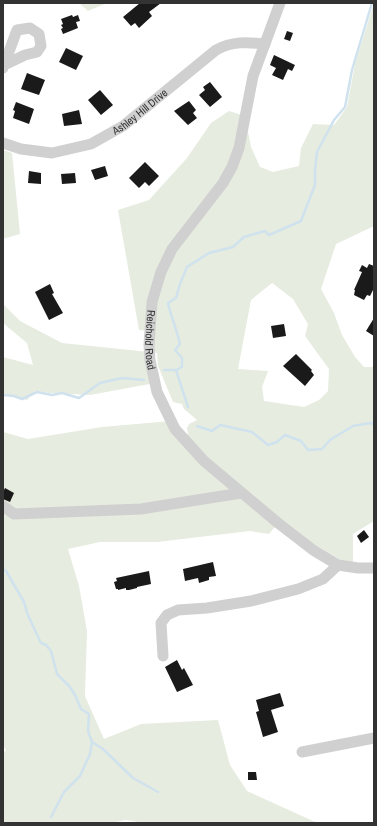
<svg xmlns="http://www.w3.org/2000/svg" width="377" height="826" font-family="'Archivo Narrow',sans-serif">
  <style>
    .green { fill: #e6ecdf; fill-rule: evenodd }
    .lines { fill: none; stroke-linecap: round; stroke-linejoin: round }
    .stream { stroke: #cfe2ee; stroke-width: 2.5 }
    .building { fill: #1a1a1a }
    .minor { stroke: #d0d0d0; stroke-width: 11 }
    .labels { text-anchor: middle; dominant-baseline: central; stroke-width: 4; stroke-linejoin: round; paint-order: stroke }
    .street-label { font-size: 11px; fill: #333; stroke: #fff }
  </style>
  <rect width="100%" height="100%" fill="#fff"/>
  <g class="green">
    <polygon points="79,3 107,3 88,11"/>
    <path d="M374 3V226L336 244 321 289 334 313 342 335 355 357 364 367H374V521L353 534V567L278 523 269 534 250 531 157 542H100L68 549 79 586 87 631 85 696 104 739 141 724 218 720 230 765 247 791 313 821 321 823H144L126 820 110 823H3V752L6 751 3 744V432L28 439 102 427 171 421 183 437 188 434 187 428 189 424 197 420 184 409 182 404 173 402 158 366 157 353 149 352 155 383 90 395 50 393 35 391 27 400 3 394V357L33 365 27 343 3 323V304L20 321 62 343 149 352 150 331 139 330 118 210 149 200 187 158 211 123 229 111 245 116 251 147 260 167 273 172 299 166 301 148 313 124 334 125 347 107 355 64ZM272 283 293 299 308 324 305 336 329 369 328 391 319 400 304 407 264 401 262 387 268 371 238 369 251 300Z"/>
    <polygon points="3,150 12,153 20,234 3,239"/>
  </g>
  <g class="lines">
    <g class="stream">
      <path d="M164 370H176L182 367V358L175 350 180 344C177 330 171 317 168 303L176 298 180 284 187 267 209 253 233 247 244 237 265 231 269 235 301 221 315 185V170L317 152 334 120 345 107 352 70 372 3"/>
      <polyline points="176,370 188,407"/>
      <polyline points="3,395 14,396 22,399 37,392 52,395 62,393 79,398 100,383 122,378 144,380"/>
      <polyline points="197,426 212,431 220,425 252,432 268,445 277,442 285,435 301,441 308,450 322,449 330,440 353,426 370,423 374,424"/>
      <polyline points="3,569 6,571 24,602 27,613 41,643 46,645 51,651 57,674 69,686 75,695 81,709 89,714 88,731 92,742 90,754 80,776 64,792 51,817"/>
      <polyline points="92,742 103,749 133,778 158,792"/>
    </g>
  </g>
  <g class="building">
    <polygon points="140,3 161,3 149,12 152,16 139,28 135,23 131,26 123,17"/>
    <polygon points="72,15 73,17 78,15 80,21 76,22 78,28 63,34 61,29 63,28 61,25 63,24 61,19"/>
    <polygon points="287,31 293,33 290,41 284,39"/>
    <polygon points="66,48 83,56 76,70 59,62"/>
    <polygon points="274,55 295,65 292,71 288,69 283,80 272,75 276,68 270,65"/>
    <polygon points="27,73 45,80 39,95 21,89"/>
    <polygon points="210,82 222,97 210,107 199,95 205,90 203,87"/>
    <polygon points="100,90 113,105 101,115 88,100"/>
    <polygon points="189,101 196,110 193,113 197,118 188,125 174,111"/>
    <polygon points="16,102 34,109 29,124 13,118 15,111 13,110"/>
    <polygon points="79,110 82,124 64,126 62,114"/>
    <polygon points="145,162 159,176 149,186 145,182 139,188 129,178"/>
    <polygon points="105,166 108,176 95,180 91,170"/>
    <polygon points="29,171 41,173 41,184 28,183"/>
    <polygon points="75,173 76,183 62,184 61,174"/>
    <polygon points="369,264 374,266 374,288 370,296 367,295 364,300 354,295 355,290 354,290 362,272 359,271 362,265 367,268"/>
    <polygon points="50,284 54,293 52,294 63,313 49,320 35,292"/>
    <polygon points="374,318 374,336 366,331"/>
    <polygon points="284,324 286,336 273,338 271,326"/>
    <polygon points="296,354 312,370 311,371 314,375 305,386 283,366"/>
    <polygon points="5,488 14,493 10,502 3,499 3,492"/>
    <polygon points="364,530 369,537 361,543 357,536"/>
    <polygon points="213,562 216,576 209,577 209,580 199,583 198,578 185,581 183,569"/>
    <polygon points="149,571 151,584 137,587 137,588 129,590 126,590 126,588 118,590 118,589 116,589 114,582 117,581 116,578"/>
    <polygon points="177,660 182,670 184,668 193,685 177,692 165,667"/>
    <polygon points="280,693 284,706 271,710 278,732 263,737 256,712 259,711 256,700"/>
    <polygon points="248,772 256,772 257,780 248,780"/>
  </g>
  <g class="lines">
    <g class="minor">
      <path id="s1" d="M280 3 253 76 239 148 232 167 223 183 172 249 161 272 152 302 149 345 150 360 157 392 175 429 204 461 278 523 313 550 338 565 358 568H374"/>
      <polyline points="3,68 4,65 17,30 30,28 39,34 41,46 37,52 25,55 4,65"/>
      <path id="s2" d="M3 143 21 149 52 153 91 144 123 126 216 50C232 41 247 42 265 44"/>
      <polyline points="3,506 14,514 141,509 241,493"/>
      <polyline points="163,656 161,623 167,615 178,610 207,608 251,601 298,589 323,579 338,565"/>
      <polyline points="302,752 374,738"/>
    </g>
  </g>
  <g class="labels">
    <g class="street-label">
      <text stroke="none"><textPath href="#s2" startOffset="149">Ashley Hill Drive</textPath></text>
      <text stroke="none"><textPath href="#s1" startOffset="368">Reichold Road</textPath></text>
    </g>
  </g>
  <rect width="377" height="826" fill="none" stroke="#333333" stroke-width="8"/>
</svg>
